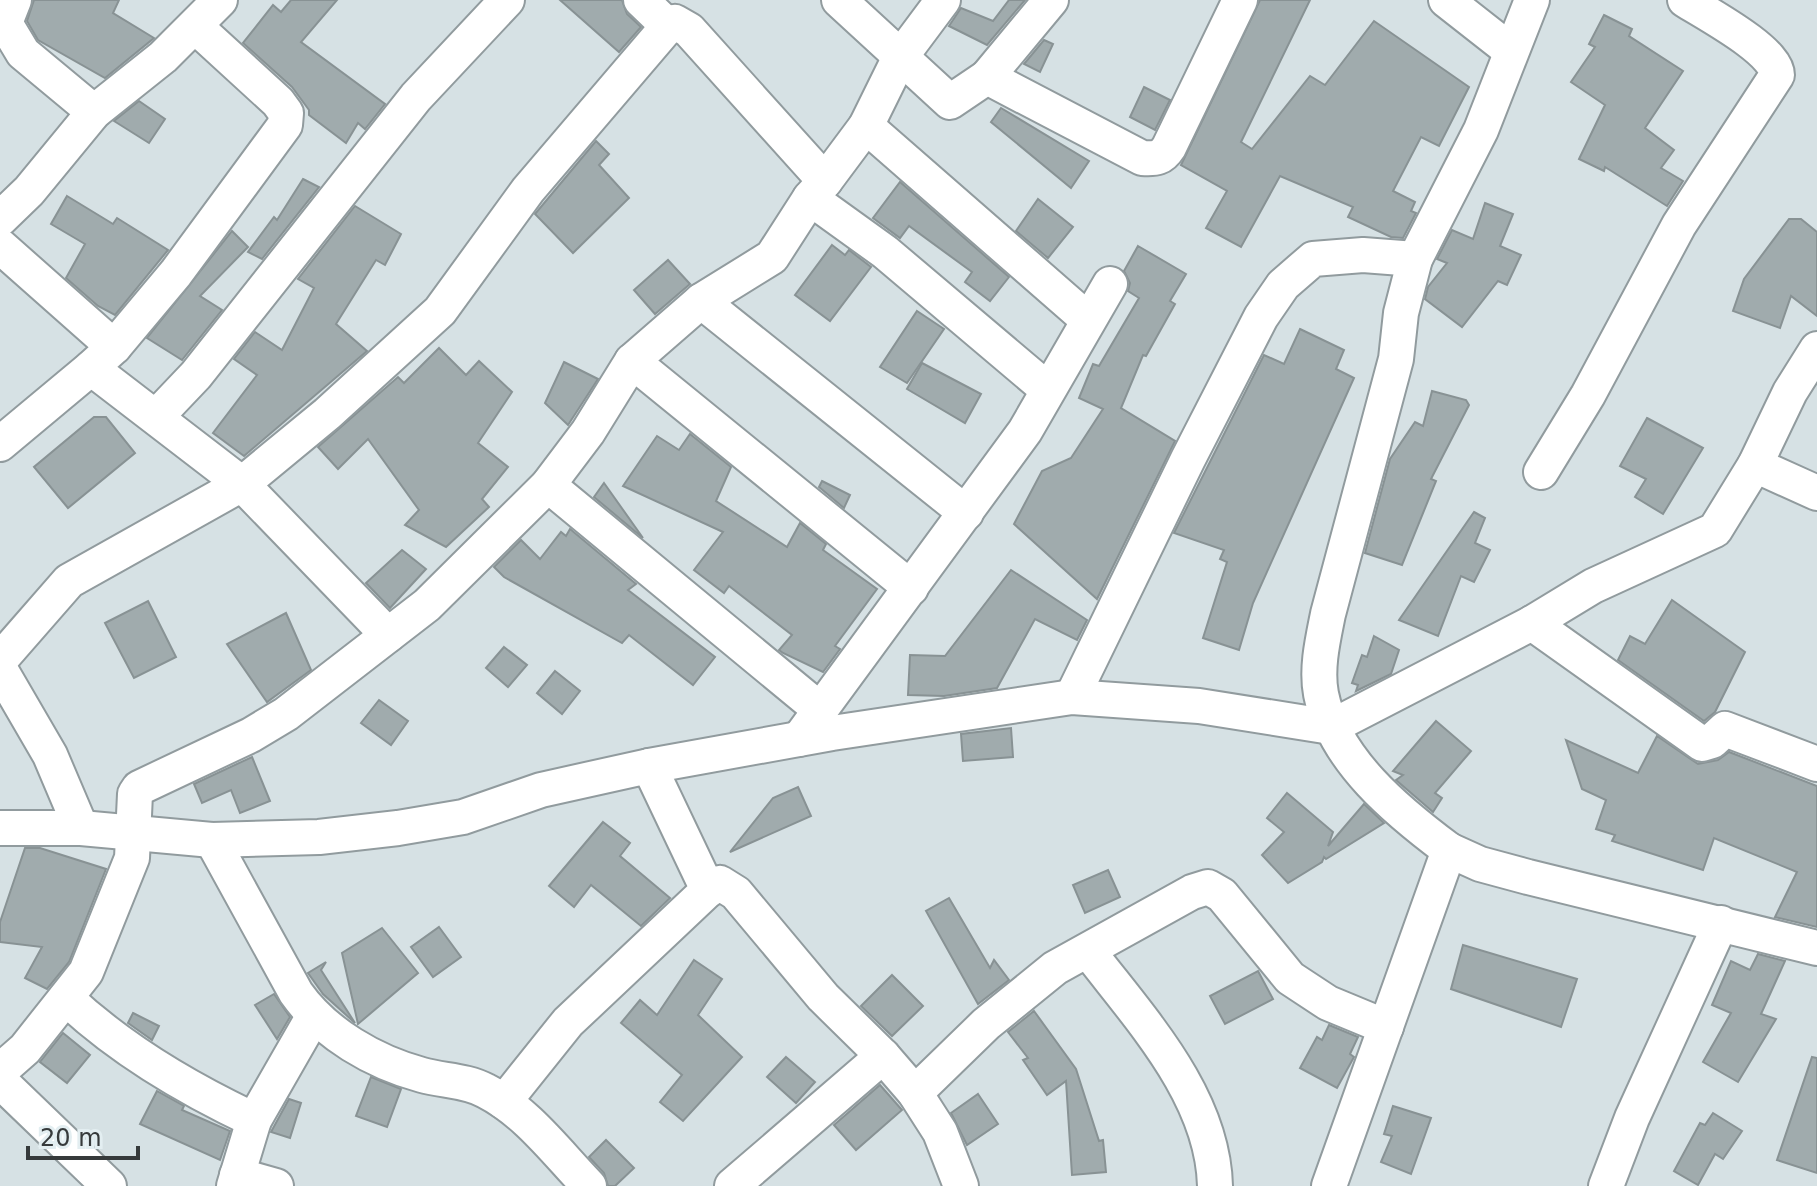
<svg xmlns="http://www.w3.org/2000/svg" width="1817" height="1186" font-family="'DejaVu Sans',sans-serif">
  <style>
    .building { fill: #a0abad; stroke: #889294; stroke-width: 2 }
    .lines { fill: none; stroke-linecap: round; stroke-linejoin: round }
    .minor-casing { stroke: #919b9e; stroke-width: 38 }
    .minor { stroke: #fff; stroke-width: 34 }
  </style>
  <rect width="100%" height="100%" fill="#d6e1e4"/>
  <g class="building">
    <polygon points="34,0 119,0 113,13 154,38 105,78 38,40 27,21"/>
    <polygon points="291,0 337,0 301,42 385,104 365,129 358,123 346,143 309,115 309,110 292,87 243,43 273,5 281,12"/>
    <polygon points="560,0 622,0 627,14 641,27 619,52"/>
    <polygon points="1009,0 1025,0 987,45 949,26 961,8 993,21"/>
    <polygon points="1260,0 1310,0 1241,142 1252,149 1310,76 1325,85 1374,21 1469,87 1439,146 1421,137 1393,191 1415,202 1411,211 1416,213 1403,238 1391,237 1348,217 1353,207 1280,176 1241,247 1206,228 1227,191 1181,165"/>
    <polygon points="1604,15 1632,29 1629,36 1683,71 1645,128 1674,150 1661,168 1683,181 1667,206 1605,167 1604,171 1579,159 1605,105 1571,82 1595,47 1589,44"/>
    <polygon points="1044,40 1053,44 1040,72 1024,64"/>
    <polygon points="1144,87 1170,100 1155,130 1130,117"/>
    <polygon points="139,101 165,119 149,143 114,121"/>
    <polygon points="1001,108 1089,161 1071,188 991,122"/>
    <polygon points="596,141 609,154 599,165 629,198 573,253 535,214"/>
    <polygon points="303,179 319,187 262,259 248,252 274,217 277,220"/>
    <polygon points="900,182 1009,277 990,301 965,282 972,272 909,226 900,238 873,218"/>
    <polygon points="67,196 113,224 117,218 168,250 115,315 98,306 66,278 85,244 51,224"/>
    <polygon points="1038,199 1073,227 1048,258 1016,231"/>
    <polygon points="1485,203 1513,214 1500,246 1521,255 1507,285 1498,281 1462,327 1425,299 1428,287 1447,263 1437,259 1452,230 1473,239"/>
    <polygon points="355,206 401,234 385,265 376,260 336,324 367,351 244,456 213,433 257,375 234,359 255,332 282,350 314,288 298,279"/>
    <polygon points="1789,219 1801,219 1817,232 1817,316 1791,296 1780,328 1733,311 1744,279"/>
    <polygon points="232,231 248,247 200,296 222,310 182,360 147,338"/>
    <polygon points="832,245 845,255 849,250 871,267 830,321 795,295"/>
    <polygon points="1138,246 1186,274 1170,301 1175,304 1146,356 1143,355 1121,408 1175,441 1097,599 1014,524 1042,471 1071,458 1103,409 1079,398 1093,364 1099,366 1139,298 1128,291 1130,283 1124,271"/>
    <polygon points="668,260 690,284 655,314 634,290"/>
    <polygon points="917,311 944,329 907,383 880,367"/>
    <polygon points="1300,329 1344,350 1336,369 1354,378 1253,603 1239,650 1203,638 1227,562 1220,559 1224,550 1174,533 1264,355 1284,364"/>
    <polygon points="439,348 466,375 479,361 512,392 478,443 508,467 482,499 489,507 446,547 405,525 419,510 368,439 338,469 318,447 398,377 404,383"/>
    <polygon points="564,362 598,379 568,425 545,403"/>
    <polygon points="922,363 981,394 965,423 907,389"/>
    <polygon points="1432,391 1466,400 1469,405 1431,479 1436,481 1402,565 1365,553 1390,459 1415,422 1423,426"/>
    <polygon points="94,417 106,417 135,453 68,508 34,467"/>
    <polygon points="1647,418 1703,448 1663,514 1635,497 1646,479 1620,466"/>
    <polygon points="690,434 731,467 716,501 787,547 800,523 826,544 823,550 877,589 835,646 840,649 823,672 783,653 779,650 792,635 729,586 724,593 694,570 723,532 623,486 657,436 679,450"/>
    <polygon points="822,481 850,495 844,508 819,487"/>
    <polygon points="604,483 643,538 594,497"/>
    <polygon points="1474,512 1485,518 1475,543 1490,550 1474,582 1461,576 1438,636 1399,620"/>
    <polygon points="570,529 636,584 628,590 715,657 693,685 629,635 622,643 504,577 494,567 521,540 540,559 561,532 566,536"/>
    <polygon points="402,550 426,569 390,608 366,583"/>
    <polygon points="1011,570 1087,620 1077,640 1035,619 997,688 944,696 908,695 910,655 945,656"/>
    <polygon points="1672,600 1745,652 1715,712 1704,721 1618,660 1630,636 1645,644"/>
    <polygon points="148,601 176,657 134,678 105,623"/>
    <polygon points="286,613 311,670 267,702 227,644"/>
    <polygon points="1374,636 1399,650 1391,674 1356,691 1358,685 1352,683 1362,655 1367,657"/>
    <polygon points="504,647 527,665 508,687 486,668"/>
    <polygon points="555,671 580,691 562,714 537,693"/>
    <polygon points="379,700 408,721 391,745 361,723"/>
    <polygon points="1436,721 1471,751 1435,793 1442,798 1433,812 1396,780 1403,775 1393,771"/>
    <polygon points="1011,728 1013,757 963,761 961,734"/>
    <polygon points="1657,736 1698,764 1718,760 1729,752 1817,786 1817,927 1775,917 1797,872 1714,838 1703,870 1612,841 1615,835 1596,829 1606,800 1582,789 1566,740 1638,773"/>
    <polygon points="252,757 270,801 240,813 231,790 202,803 194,784"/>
    <polygon points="798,787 811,816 730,852 773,798"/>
    <polygon points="1287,793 1333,832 1328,846 1364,804 1384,823 1326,859 1324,857 1322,862 1288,883 1262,855 1284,832 1267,818"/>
    <polygon points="603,822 630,843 620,856 670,898 641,926 591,885 574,907 549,886"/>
    <polygon points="25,848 40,848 106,869 69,962 47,989 25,978 42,947 0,942 0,922"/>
    <polygon points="1108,870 1120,897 1085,913 1073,885"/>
    <polygon points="949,898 990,968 994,960 1009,980 978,1004 926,911"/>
    <polygon points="439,927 461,957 433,977 411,947"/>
    <polygon points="382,928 418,973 358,1024 342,953"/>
    <polygon points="1463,945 1577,979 1561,1027 1451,989"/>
    <polygon points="1758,954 1785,961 1761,1014 1776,1019 1738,1082 1703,1062 1731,1013 1712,1005 1731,961 1750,970"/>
    <polygon points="694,960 722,979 698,1015 742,1057 683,1121 660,1102 682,1075 621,1023 640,1000 657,1015"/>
    <polygon points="326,962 321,970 355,1023 323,994 308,973"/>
    <polygon points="1258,971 1273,999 1225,1024 1210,996"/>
    <polygon points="892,975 923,1006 892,1036 861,1006"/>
    <polygon points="274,994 290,1017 277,1039 255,1005"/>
    <polygon points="1034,1011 1076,1069 1099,1141 1103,1140 1106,1172 1072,1175 1066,1081 1047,1095 1023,1060 1028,1058 1008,1032"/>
    <polygon points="133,1013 159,1026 152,1040 128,1023"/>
    <polygon points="1329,1025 1358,1037 1350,1054 1354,1057 1337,1088 1300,1068 1317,1037 1322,1040"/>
    <polygon points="63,1033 90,1055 67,1083 40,1062"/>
    <polygon points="786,1057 815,1082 796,1103 767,1077"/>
    <polygon points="1812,1057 1817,1058 1817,1173 1777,1160"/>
    <polygon points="371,1077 401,1089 387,1127 356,1116"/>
    <polygon points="880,1085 902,1110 856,1150 834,1125"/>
    <polygon points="157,1091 184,1106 182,1110 230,1131 220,1160 140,1124"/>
    <polygon points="978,1094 998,1124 967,1145 951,1113"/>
    <polygon points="289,1099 301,1103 290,1138 271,1132"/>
    <polygon points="1393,1106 1431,1118 1411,1174 1381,1162 1392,1136 1384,1134"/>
    <polygon points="1713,1113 1742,1131 1723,1159 1715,1154 1698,1185 1674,1171 1700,1123 1705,1125"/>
    <polygon points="606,1140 634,1168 615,1186 608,1186 604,1173 589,1157"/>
  </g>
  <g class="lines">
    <defs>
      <g id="minor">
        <polyline points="14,0 5,23 23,53 94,112"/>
        <polyline points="641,0 668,26"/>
        <path d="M839 0 950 102 987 77 1142 158C1156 159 1162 158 1169 147L1240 0"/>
        <polyline points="1446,0 1511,51"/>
        <polyline points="987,77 1051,0"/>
        <polyline points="866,126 1087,319"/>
        <polyline points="825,181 866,126 899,59 943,0"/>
        <polyline points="0,219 29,191 94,112 163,57 220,0"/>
        <polyline points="0,246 114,347 91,368 242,484 388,635"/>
        <polyline points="701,301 966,513"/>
        <polyline points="114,347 176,273 285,125 286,113 278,102 195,26"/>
        <polyline points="632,361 911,588"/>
        <polyline points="157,416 196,375 416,97 507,0"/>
        <polyline points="0,444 91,368"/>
        <polyline points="1755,465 1817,493"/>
        <path d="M1541 472 1588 395 1679 225 1777 75C1777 51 1707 14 1685 0"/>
        <polyline points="548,485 818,708"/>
        <polyline points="1532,623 1702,744 1712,741 1725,729 1817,764"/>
        <polyline points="0,660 69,581 242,484 327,414 440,311 528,190 668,26 675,22 689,30 825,181 810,198 885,252 1047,389"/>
        <polyline points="0,669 50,755 81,828"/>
        <polyline points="1072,697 1188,459 1261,317 1283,285 1313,259 1363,255 1415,259"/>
        <polyline points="799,739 1025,431 1110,284"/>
        <polyline points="0,828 81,828 212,840 319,837 398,828 463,817 541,790 649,766 832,733 1072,697 1199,706 1331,727 1532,623 1593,586 1715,530 1755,465 1790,392 1817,349"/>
        <path d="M212 840 296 993C325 1034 374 1062 422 1075 443 1081 466 1080 486 1091 527 1112 557 1153 589 1186"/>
        <polyline points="1449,850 1480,864 1528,877 1817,948"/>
        <polyline points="708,890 720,883 736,893 823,997 883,1056 915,1093 940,1132 961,1186"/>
        <path d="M1089 952C1141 1020 1213 1096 1215 1186"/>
        <path d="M66 998C120 1049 188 1089 254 1120"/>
        <polyline points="0,1071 25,1049 86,972 132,858 135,794 139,788 251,735 286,714 427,605 548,485 588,432 632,361 701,301 772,257 810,198"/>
        <polyline points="0,1081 109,1186"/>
        <polyline points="915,1093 986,1024 1055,968 1192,892 1208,887 1222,895 1290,978 1328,1003 1386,1027"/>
        <polyline points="504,1102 568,1022 708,890 649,766"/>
        <polyline points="237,1175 276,1186"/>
        <polyline points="234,1186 254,1120 313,1017"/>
        <polyline points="732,1186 883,1056"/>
        <path d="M1329 1186 1449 850C1398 812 1334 760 1321 694 1316 668 1323 639 1328 614L1396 359 1401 313 1415 259 1481 130 1532 0"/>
        <polyline points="1606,1186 1632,1118 1721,923"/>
      </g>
    </defs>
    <use href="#minor" class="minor-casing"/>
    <use href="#minor" class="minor"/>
  </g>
  <path d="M28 1146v12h110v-12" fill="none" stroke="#363a3b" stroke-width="4"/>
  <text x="40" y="1146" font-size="24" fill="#363a3b" stroke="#e3eef1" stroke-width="6" paint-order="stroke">20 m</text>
</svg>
